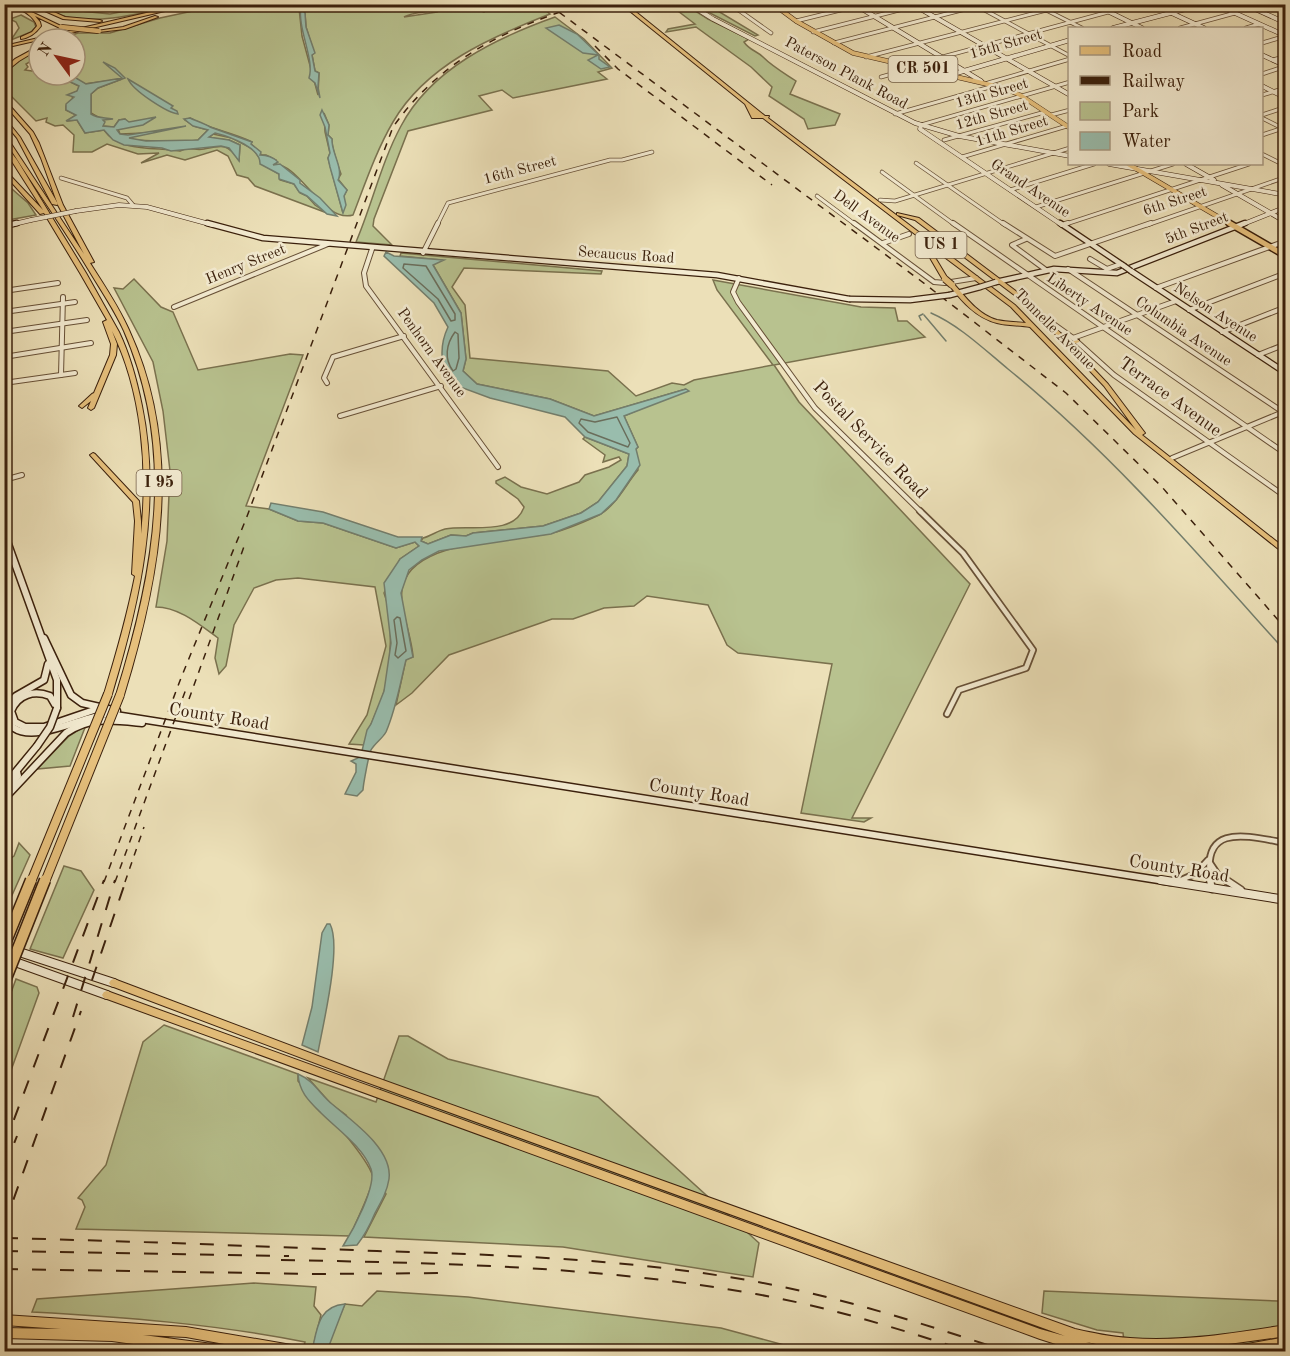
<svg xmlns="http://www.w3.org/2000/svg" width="1290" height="1356" font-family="'Old Standard TT',serif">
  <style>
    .green { fill: #b8c28f; stroke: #7a714e; stroke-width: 1.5; fill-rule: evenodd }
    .water { fill: #99bdad; stroke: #737e6d; stroke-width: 1.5 }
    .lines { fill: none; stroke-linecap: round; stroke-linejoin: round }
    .shore { stroke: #6a6e5c; stroke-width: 1.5 }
    .stream { stroke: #737e6d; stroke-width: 1.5 }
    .street-far3-casing { stroke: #675037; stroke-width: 4.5 }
    .street-far2-casing { stroke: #675037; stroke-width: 6 }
    .street-far1-casing { stroke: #675037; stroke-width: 8 }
    .street-casing { stroke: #675037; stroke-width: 9 }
    .secondary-far3-casing { stroke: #3b200c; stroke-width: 5 }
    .secondary-far2-casing { stroke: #3b200c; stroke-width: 7 }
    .secondary-far1-casing { stroke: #3b200c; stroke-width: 9 }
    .secondary-casing { stroke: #3b200c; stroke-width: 10 }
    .primary-far1-casing { stroke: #3b200c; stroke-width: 5 }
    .primary-casing { stroke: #3b200c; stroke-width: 8 }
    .highway-casing { stroke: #3b200c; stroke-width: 2 }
    .street-far3 { stroke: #f3ebd1; stroke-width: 3 }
    .street-far2 { stroke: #f3ebd1; stroke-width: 4 }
    .street-far1 { stroke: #f3ebd1; stroke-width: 4.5 }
    .street { stroke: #f3ebd1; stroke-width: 6 }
    .secondary-far3 { stroke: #f3ebd1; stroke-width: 4 }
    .secondary-far2 { stroke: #f3ebd1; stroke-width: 4.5 }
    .secondary-far1 { stroke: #f3ebd1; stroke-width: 6 }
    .secondary { stroke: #f3ebd1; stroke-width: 8 }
    .primary-far1 { stroke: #e6c07c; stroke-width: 4 }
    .primary { stroke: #e6c07c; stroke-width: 5 }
    .highway { fill: #e6c07c; fill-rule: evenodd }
    .rail-far1 { stroke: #3b200c; stroke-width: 1.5; stroke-dasharray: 7 7; stroke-linecap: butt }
    .rail { stroke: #3b200c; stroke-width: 2; stroke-dasharray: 14 14; stroke-linecap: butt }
    .secondary-bridge-far2-casing { stroke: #3b200c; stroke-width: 5; stroke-linecap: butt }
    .secondary-bridge-far1-casing { stroke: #3b200c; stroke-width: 7; stroke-linecap: butt }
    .secondary-bridge-casing { stroke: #3b200c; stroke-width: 9; stroke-linecap: butt }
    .highway-bridge-far3-casing { stroke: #3b200c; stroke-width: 6; stroke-linecap: butt }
    .highway-bridge-far2-casing { stroke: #3b200c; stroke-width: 8; stroke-linecap: butt }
    .highway-bridge-far1-casing { stroke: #3b200c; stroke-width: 10; stroke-linecap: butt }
    .highway-bridge-casing { stroke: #3b200c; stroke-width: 13; stroke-linecap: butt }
    .secondary-bridge-far2 { stroke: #f3ebd1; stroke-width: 4 }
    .secondary-bridge-far1 { stroke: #f3ebd1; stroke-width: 4.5 }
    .secondary-bridge { stroke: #f3ebd1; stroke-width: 6 }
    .highway-bridge-far3 { stroke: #e6c07c; stroke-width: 4.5 }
    .highway-bridge-far2 { stroke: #e6c07c; stroke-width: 6 }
    .highway-bridge-far1 { stroke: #e6c07c; stroke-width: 8 }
    .highway-bridge { stroke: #e6c07c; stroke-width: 10 }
    .labels { text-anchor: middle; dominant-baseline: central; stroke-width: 5; stroke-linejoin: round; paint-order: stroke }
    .far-street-label { font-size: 15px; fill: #3b200c; stroke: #f3ebd1 }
    .shield { fill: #f3ebd1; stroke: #725d47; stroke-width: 1.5 }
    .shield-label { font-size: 16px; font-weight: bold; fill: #3b200c }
    .street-label { font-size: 18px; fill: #3b200c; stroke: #f3ebd1 }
  </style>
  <rect width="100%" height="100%" fill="#ece0b8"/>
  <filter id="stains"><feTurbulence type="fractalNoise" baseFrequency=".00333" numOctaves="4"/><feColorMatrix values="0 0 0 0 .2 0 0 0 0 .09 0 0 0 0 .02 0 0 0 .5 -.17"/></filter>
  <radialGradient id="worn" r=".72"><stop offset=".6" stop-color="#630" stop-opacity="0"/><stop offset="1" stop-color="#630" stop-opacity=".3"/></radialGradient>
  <g class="green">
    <path d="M383 4 394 9 401 5H440C430 15 416 10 404 17L437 12 448 5H481L479 10 484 12 486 6 484 5 538 4 550 14C491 37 426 65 393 122 376 151 365 184 353 215 322 224 299 160 273 165L276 160 266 155H261L260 152 251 144 252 142C232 132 208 129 190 118L185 120 194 126 208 130 198 140 183 142 132 140 129 138 130 137 145 133 120 134 118 129 143 124 137 121 128 123 125 119 119 120 114 127 102 126 98 117 91 113V94L98 88 122 79 84 84 71 75H75V39H60L78 33H110L160 18 221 5ZM299 8 305 13 306 27 314 53 312 55 315 71 319 73 318 95 302 36ZM324 113 329 125 328 135 332 139C331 145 338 166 341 174L338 179 347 190 344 196 343 213 328 158 330 153 325 132Z"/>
    <polygon points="698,4 708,5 758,35 755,36 696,6"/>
    <path d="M38 5H69L80 11 110 14 156 5H179C141 13 101 25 63 16 55 14 46 8 38 5Z"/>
    <path d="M670 5H686L708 19 749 39 744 42C749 50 757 51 763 57 773 67 784 73 796 81L790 94 840 114 835 125 808 129 804 119 769 96 772 87 751 67 696 27 666 32 668 29 695 24Z"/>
    <polygon points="21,15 34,22 36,27 31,32 11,40 19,28 16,22 10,19"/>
    <path d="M555 17 584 39 612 68 598 72 607 79 513 98 502 90 479 96 492 110 408 131 374 219 373 226 392 245 356 242C372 205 381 163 401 126 431 69 496 38 555 17Z"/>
    <path d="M39 48V65L31 61 26 64 28 67 25 70 39 72V75H57L79 86 78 91 71 94 73 99 66 106V110L76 115 67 121 77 120 85 133 104 130C119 152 155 147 180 151 189 146 195 151 204 149 222 145 227 143 239 160L240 145 229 140 209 138 213 134 232 138 253 149 265 166 279 174 280 180 294 184 300 193 307 196 315 205 327 213 255 186 248 178 237 175 228 156 217 150 185 160 167 155 141 163 159 153 138 154 107 144 92 152H73L74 135 63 125 55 126 46 122 47 118 36 121 5 90C4 66 20 58 39 48Z"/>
    <polygon points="4,182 28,203 36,215 8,220 11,211 5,203"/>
    <path d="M401 253 602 271 601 274 464 268 452 287 465 305 470 358 608 371 636 396 672 383 684 385 694 380 773 365 717 290 713 280 861 307 895 308 898 321H907L925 337 774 365 799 402 970 584 852 818H871L864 822 801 813 832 664 738 653 727 645 708 605 647 596 634 606 604 608 573 619H552L449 655 412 693 396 705 406 659 413 657C412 635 397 604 403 585 415 540 509 541 547 534 564 531 584 522 599 515 616 506 626 484 638 470L636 449 638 447 624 416 686 389 594 416 550 399 477 384 463 371 466 359 461 313 433 265 441 260 400 256Z"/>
    <path d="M134 279 161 307 173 312 198 370 290 354 303 355 246 506 269 509 298 521 323 523 396 548 415 542 419 546 400 559 384 593C394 618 391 666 384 692 378 711 369 725 364 745L349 744 367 715 386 646 375 587 298 578 276 580 254 588 234 625 226 666 219 674 215 658 218 638C200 625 179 607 156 607L167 541 170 471 163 411 153 362 114 288 123 289Z"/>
    <path d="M585 437 629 454 627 466 598 502 581 513 543 526 473 533 466 536 451 535 428 544 421 541 423 538C431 536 437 531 445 529 468 524 514 537 524 507L518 499 496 483V481L505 477 521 487 547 494 579 482 585 475 609 467 621 460 619 457 603 462 605 455 583 439Z"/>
    <polygon points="86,725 70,766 37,769 69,736"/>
    <polygon points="19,843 30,855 5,911 5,862 14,856"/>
    <polygon points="64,866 81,871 94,890 63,958 30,949"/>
    <polygon points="16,979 37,987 39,993 5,1087 5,1009"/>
    <path d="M164 1025 298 1074V1081C312 1097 375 1163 373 1180 371 1191 355 1225 350 1236L76 1229 85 1207 82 1200 78 1198 106 1165 143 1042Z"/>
    <polygon points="399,1036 408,1036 448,1059 598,1097 759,1243 753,1277 563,1247 364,1237 386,1194 346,1115 331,1104 308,1078 376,1102"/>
    <path d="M254 1283 316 1287 314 1306 321 1315 312 1351 302 1352 305 1342C214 1324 124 1317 32 1312L37 1299Z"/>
    <polygon points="377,1291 468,1297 721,1328 806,1351 360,1352 327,1345 345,1304 362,1306"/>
    <polygon points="1044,1291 1278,1301 1285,1300 1285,1351 1125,1351 1123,1333 1097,1330 1042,1313"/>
    <polygon points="7,1346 164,1351 5,1351"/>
  </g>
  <g class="water">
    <path d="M301 7 305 13 306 27 315 53 312 55 315 71 319 73 318 87 320 98 315 83 309 78C315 60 297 28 301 7Z"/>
    <polygon points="559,25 577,34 599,55 599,59 610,67 601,69 588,60 598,55 583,53 546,28"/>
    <path d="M103 62 115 68 125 78 98 88 91 94V114C99 119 105 117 113 119L103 120 105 122 103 126 114 127 119 120 125 119 129 122 156 117 143 125 117 130 120 134 128 135 186 126 129 138 146 141 198 140 208 130 193 126 184 119 190 118C194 120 208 125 210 127L252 142 251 144 261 152 260 155C267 155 273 157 278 162L273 165 280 164 300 180V183L320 198 337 216 327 214 307 196 299 192 294 184 279 179V174L260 164C261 148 231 137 215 133L209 137 229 140 240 145 239 161 229 148 221 146 171 151 162 148 124 145 113 140 104 130 85 133 77 120 66 121 76 115 66 110V104L74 97 67 95 77 91 79 86 55 75H71L86 84 122 78Z"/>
    <path d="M128 79 173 106 171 108 177 111 178 114C168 113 133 91 128 79Z"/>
    <path d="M322 110 329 125 328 135 332 139C331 152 344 169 338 180L347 190 344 196 346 205 343 213 330 167 328 158 330 153 325 127 320 115Z"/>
    <path d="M386 252 394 256 444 260 433 265 461 313 466 359 463 371 477 384 550 399 594 416 686 389 689 391 624 416 638 447 636 449 640 465 616 500 601 514 551 534 439 551 422 560 409 570 401 593 413 657 406 660C400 684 396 709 386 732 382 739 375 743 371 750 369 753 363 786 363 790L357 796 345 794 356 772V764L351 761 358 758 362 751 367 730 371 724 384 691 391 643 384 583 400 559 419 546 415 542 396 548 323 523 298 521 269 509 271 503 323 512 398 537H422L421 541 428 544 451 535 466 536 473 533 543 526 581 513 598 502 627 466 629 454 585 437 565 417 490 398 452 384C440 367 439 346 448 327L434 303 384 256Z"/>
    <path d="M327 924H330C342 946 323 1025 318 1052L302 1045 312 1007 322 933Z"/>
    <path d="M298 1074C313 1080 320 1094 332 1104 352 1121 393 1149 389 1179 387 1192 381 1202 375 1213 370 1225 365 1235 357 1245L343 1246C353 1230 377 1186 371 1169 363 1147 337 1129 321 1113 309 1101 299 1092 298 1074Z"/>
    <path d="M345 1304 327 1351H312C317 1329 318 1306 345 1304Z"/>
  </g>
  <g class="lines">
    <g class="shore">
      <polygon points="404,264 426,266 455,314 455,320 451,321 438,299 403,268"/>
      <path d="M455 332 458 334 459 358 456 369 453 371C444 359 446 344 455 332Z"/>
      <polygon points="617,417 630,443 628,447 588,432 579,423 581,419 595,422"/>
      <polygon points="397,617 400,618 406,651 398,658 395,655 397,643 394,620"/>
    </g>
    <g class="stream">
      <path d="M931 313C959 325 985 350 1008 369 1111 453 1198 554 1286 652"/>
      <polyline points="924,315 946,341"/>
      <polyline points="921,320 919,316 923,314"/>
    </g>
    <defs>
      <g id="street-far3">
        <polyline points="730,4 771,33"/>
        <polyline points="1034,4 1082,28"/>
        <polyline points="977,6 1070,56"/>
        <polyline points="738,10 761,4"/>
        <polyline points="796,21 857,6"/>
        <polyline points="1180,28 1235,13"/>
        <polyline points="1246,28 1259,24"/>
        <polyline points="813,32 915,6"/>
        <polyline points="834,43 985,4"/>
        <polyline points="1262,43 1286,36"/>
        <polyline points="866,57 1070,4"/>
        <polyline points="1273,60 1286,56"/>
        <polyline points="909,66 1138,4"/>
        <polyline points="1262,74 1286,66"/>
        <polyline points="881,77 913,68"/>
        <polyline points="988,83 1070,59"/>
        <polyline points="1262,95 1286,88"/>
        <polyline points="895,114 997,85"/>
        <polyline points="1051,115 1070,110"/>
        <polyline points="1262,115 1286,107"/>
        <polyline points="1262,118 1286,130"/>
        <polyline points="921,125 1070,82"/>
        <polyline points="1262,135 1286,127"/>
        <polyline points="944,140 1045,112"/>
        <polyline points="1262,154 1286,166"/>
        <polyline points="962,157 1067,126"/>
        <polyline points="916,163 1005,225"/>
        <polyline points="882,172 955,225"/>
        <polyline points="61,178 127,198 133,205"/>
        <polyline points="1010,190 1094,164"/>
        <polyline points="817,196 856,225"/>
        <polyline points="880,200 895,201 1070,148"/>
        <polyline points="1036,207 1173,164"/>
        <polyline points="437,225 448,203 610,160 622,160 652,152"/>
        <polyline points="1063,225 1249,164"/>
        <polyline points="1147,225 1286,177"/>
      </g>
      <g id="street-far2">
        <polyline points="854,223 934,282 945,283 976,278"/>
        <polyline points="953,223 1286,454"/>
        <polyline points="1003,223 1055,256 1151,223"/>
        <polyline points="1062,225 1068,223"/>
        <polyline points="1026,239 1012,245 1046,270"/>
        <polyline points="883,243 909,234"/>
        <polyline points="372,249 364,273 366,286 498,467"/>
        <polyline points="423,253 438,223"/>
        <polyline points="1090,259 1107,269 1121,264"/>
        <polyline points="1068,269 1286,414"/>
        <polyline points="739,278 733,292 738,302 815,408 921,512"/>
        <polyline points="1156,288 1286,241"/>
        <polyline points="4,291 58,283"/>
        <polyline points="174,307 328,244"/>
        <polyline points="1189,310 1286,273"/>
        <polyline points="4,312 75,302"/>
        <polyline points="1045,318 1073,338 1114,375 1286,497"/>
        <polyline points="4,332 87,320"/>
        <polyline points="1222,332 1286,307"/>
        <polyline points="1073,338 1176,301"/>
        <polyline points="1258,355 1286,344"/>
        <polyline points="4,357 91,343"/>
        <polyline points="61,375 63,297"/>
        <polyline points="4,383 75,373"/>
        <polyline points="327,383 324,378 333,357 404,336"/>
        <polyline points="340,416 441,386"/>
        <polyline points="1172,458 1283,412"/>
        <polyline points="4,480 22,475"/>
      </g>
      <g id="street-far1">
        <polyline points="920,511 963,553 1033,650 1026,668 959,690 947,714"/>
        <polyline points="1179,881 1195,874 1208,860 1218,875 1228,882"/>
        <path d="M1211 882C1200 822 1247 836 1286 843"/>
      </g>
      <g id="street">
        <polyline points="1210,880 1212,889"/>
        <polyline points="1226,880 1241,890"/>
      </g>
      <g id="secondary-far3">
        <polyline points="689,4 713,19 915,123 959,136 1070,156"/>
        <polyline points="854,4 981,81"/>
        <polyline points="912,4 1070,95"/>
        <polyline points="1093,4 1142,28"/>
        <polyline points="1152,4 1204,28"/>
        <polyline points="1215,4 1286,36"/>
        <polyline points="1244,4 1286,23"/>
        <polyline points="1113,28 1205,4"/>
        <polyline points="1262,55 1286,66"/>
        <polyline points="950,75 1070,40"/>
        <polyline points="1262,86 1286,98"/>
        <polyline points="921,125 920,129 1062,225"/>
        <polyline points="1109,164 1286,195"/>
        <polyline points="1186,164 1214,180"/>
        <polyline points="1222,185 1286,222"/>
        <polyline points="76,211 119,205 147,207 213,225"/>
        <polyline points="10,225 31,220"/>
        <polyline points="1241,225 1286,207"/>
      </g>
      <g id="secondary-far2">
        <polyline points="207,223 263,238 717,275 849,299"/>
        <polyline points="1060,223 1124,266"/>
        <polyline points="4,226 17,223"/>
        <polyline points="1131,271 1286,373"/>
        <polyline points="996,282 1054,269 1117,273 1245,223"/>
        <polyline points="950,295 980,287"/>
      </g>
      <g id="secondary-far1">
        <polyline points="4,533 57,680 57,708"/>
        <polyline points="44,638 71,695 82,703 117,711"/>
        <path d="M57 708 50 696C34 690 18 694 11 711L15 722 25 727H44L94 710"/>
        <polyline points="4,709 16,696 44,680 48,664"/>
        <path d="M4 718C7 721 10 726 14 728 36 743 83 716 109 714L1171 882"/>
        <polyline points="4,786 37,746"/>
        <polyline points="6,791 18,776 17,772"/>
        <path d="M4 799 66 733C90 716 114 720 142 723"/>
      </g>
      <g id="secondary">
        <polyline points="1161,880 1286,900"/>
        <polyline points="4,947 114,983"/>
        <polyline points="4,958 107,995"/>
      </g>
      <g id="primary-far1">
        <polyline points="773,4 796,21 853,53 1004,88 1020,95 1070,128"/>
        <polyline points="1128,164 1232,225"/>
      </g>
      <polyline id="primary" points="1229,223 1286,256"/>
      <g id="highway">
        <polygon points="29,4 36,4 65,17 100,20 102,21 100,22 63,19"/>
        <polygon points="185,4 195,4 45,39 39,39 39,40 4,48 4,46"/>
        <polygon points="200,4 209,4 190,9 188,8"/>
        <path d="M621 4H626L765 116H769L768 118 772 121 1015 305 1136 430 1104 386 1029 306 915 220 897 215V213L919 218 1033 304 1069 342 1079 340V342L1071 345 1108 384 1145 433 1142 435 1286 549V555L1134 434 1030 327C1019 325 1008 326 997 323 976 318 962 301 949 285L954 284C966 298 979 315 997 320 1007 322 1017 322 1026 323L1011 307 927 244 948 279 943 280 919 239 920 238 763 118H752L745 104Z"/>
        <path d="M19 7H21L63 27 60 28 35 16 40 22 41 26C36 33 29 38 21 39V37L32 32 37 26C35 18 26 12 19 9Z"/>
        <polygon points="155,16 158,17 125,29 99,32 97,31 123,27"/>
        <polygon points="39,46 39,49 19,61 4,73 4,69 15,59"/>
        <path d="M4 99 33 132 39 143 63 205 94 262 90 263C104 285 119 307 129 330 184 450 161 574 124 695L123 697H117L116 695C154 573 177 453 124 331 115 311 102 292 90 272 63 227 32 184 4 139V133L84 254 58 205 41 158 30 134 4 104Z"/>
        <polygon points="4,117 20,137 58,204 57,205 52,204 17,138 4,122"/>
        <path d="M4 143 17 160 86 273 119 332C130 355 137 381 142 406 162 504 140 601 112 694L111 696H105L104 694C116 655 127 616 135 576L132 574 135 521 133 502 90 455 93 453 95 454 139 501 141 521V534C148 468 142 391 112 331L117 344 116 355 94 408 91 410 88 408 91 401 82 408 79 406 92 394 94 393 110 355 111 344 103 322 107 320 80 273 44 213 40 214 4 174V169L43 210 4 149Z"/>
        <path d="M114 979 355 1070 1075 1329C1093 1333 1111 1337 1130 1338 1182 1342 1234 1333 1286 1325V1336C1219 1346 1153 1356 1086 1342L1106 1348 1107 1352H1081L1040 1339 107 999 104 998 102 995 104 992 107 991 1040 1329 1065 1336 355 1078 111 986 109 983 111 980Z"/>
        <polygon points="4,1315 186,1327 303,1347 307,1348 308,1352 268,1352 186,1337 143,1335 236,1347 240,1348 241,1352 190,1352 112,1341 4,1338 4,1328 61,1329 4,1325"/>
        <polygon points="1286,1337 1286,1348 1264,1352 1226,1352 1227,1348 1231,1347"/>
      </g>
    </defs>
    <use href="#street-far3" class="street-far3-casing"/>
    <use href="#street-far2" class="street-far2-casing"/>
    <use href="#street-far1" class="street-far1-casing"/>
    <use href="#street" class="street-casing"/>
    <use href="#secondary-far3" class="secondary-far3-casing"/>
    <use href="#secondary-far2" class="secondary-far2-casing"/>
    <use href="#secondary-far1" class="secondary-far1-casing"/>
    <use href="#secondary" class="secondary-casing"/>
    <use href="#primary-far1" class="primary-far1-casing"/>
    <use href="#primary" class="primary-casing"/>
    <use href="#highway" class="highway-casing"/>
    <use href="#street-far3" class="street-far3"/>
    <use href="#street-far2" class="street-far2"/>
    <use href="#street-far1" class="street-far1"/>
    <use href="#street" class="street"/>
    <use href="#secondary-far3" class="secondary-far3"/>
    <use href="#secondary-far2" class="secondary-far2"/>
    <use href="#secondary-far1" class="secondary-far1"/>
    <use href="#secondary" class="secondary"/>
    <use href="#primary-far1" class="primary-far1"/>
    <use href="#primary" class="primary"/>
    <use href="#highway" class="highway"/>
    <g class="rail-far1">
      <polyline points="548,4 921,281 1066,393 1162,487 1286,629"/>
      <polyline points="595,46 618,69 772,185"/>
      <polyline points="189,699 246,541"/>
      <path d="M104 882 181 678 246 519 393 127C442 58 506 29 584 4"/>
      <polyline points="115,882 186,689"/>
      <polyline points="125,882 144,827"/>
    </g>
    <g class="rail">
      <polyline points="92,980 126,880"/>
      <polyline points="73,1017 115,880"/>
      <polyline points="4,1146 104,880"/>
      <polyline points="4,1169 17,1136"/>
      <polyline points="4,1226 81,1011"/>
      <path d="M4 1238C128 1241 252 1246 377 1251 504 1255 632 1259 758 1282 844 1298 927 1325 1009 1352"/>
      <polyline points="4,1251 289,1256"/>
      <path d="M281 1260C440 1263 599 1266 756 1294 829 1307 900 1329 970 1352"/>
      <polyline points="4,1269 313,1274 450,1273"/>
    </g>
    <defs>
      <polyline id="secondary-bridge-far2" points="31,220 76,211"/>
      <g id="secondary-bridge-far1">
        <polyline points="1124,266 1131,271"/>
        <polyline points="980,287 996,282"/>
        <polyline points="849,299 910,300 950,295"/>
      </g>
      <polyline id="secondary-bridge" points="37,746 50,727 57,708"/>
      <polyline id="highway-bridge-far3" points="61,27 99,31"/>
      <polyline id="highway-bridge-far2" points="945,279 952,285"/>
      <g id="highway-bridge-far1">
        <polyline points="31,882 108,694"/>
        <polyline points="45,882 120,695"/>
      </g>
      <g id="highway-bridge">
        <polyline points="4,946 31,880"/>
        <polyline points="5,981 45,880"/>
      </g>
    </defs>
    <use href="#secondary-bridge-far2" class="secondary-bridge-far2-casing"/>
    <use href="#secondary-bridge-far1" class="secondary-bridge-far1-casing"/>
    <use href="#secondary-bridge" class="secondary-bridge-casing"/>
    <use href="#highway-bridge-far3" class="highway-bridge-far3-casing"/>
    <use href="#highway-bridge-far2" class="highway-bridge-far2-casing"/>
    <use href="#highway-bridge-far1" class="highway-bridge-far1-casing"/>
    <use href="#highway-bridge" class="highway-bridge-casing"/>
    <use href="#secondary-bridge-far2" class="secondary-bridge-far2"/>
    <use href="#secondary-bridge-far1" class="secondary-bridge-far1"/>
    <use href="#secondary-bridge" class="secondary-bridge"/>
    <use href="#highway-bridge-far3" class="highway-bridge-far3"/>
    <use href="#highway-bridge-far2" class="highway-bridge-far2"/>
    <use href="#highway-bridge-far1" class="highway-bridge-far1"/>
    <use href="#highway-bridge" class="highway-bridge"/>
  </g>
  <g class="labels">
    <g class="far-street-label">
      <text transform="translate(1006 45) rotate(-16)">15th Street</text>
      <text transform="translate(846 74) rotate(28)">Paterson Plank Road</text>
      <text transform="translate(992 94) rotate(-16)">13th Street</text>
      <text transform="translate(992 116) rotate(-16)">12th Street</text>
      <text transform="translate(1012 132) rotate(-17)">11th Street</text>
      <text transform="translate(520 171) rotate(-15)">16th Street</text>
      <text transform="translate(1030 189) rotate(34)">Grand Avenue</text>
      <text transform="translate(1175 202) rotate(-18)">6th Street</text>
      <text transform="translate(866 217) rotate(36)">Dell Avenue</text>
      <text transform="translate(1197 229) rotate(-21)">5th Street</text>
      <text transform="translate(626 256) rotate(4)">Secaucus Road</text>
      <text transform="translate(246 265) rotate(-22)">Henry Street</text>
      <text transform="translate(1089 305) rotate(34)">Liberty Avenue</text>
      <text transform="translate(1215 313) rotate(33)">Nelson Avenue</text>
      <text transform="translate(1054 330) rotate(45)">Tonnelle Avenue</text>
      <text transform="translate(1183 332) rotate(34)">Columbia Avenue</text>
      <text transform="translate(431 353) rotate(54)">Penhorn Avenue</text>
    </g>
    <g class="shield">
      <rect x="888.5" y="56" width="69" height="26" rx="4.5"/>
      <rect x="915.5" y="232" width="51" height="26" rx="4.5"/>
      <rect x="136.5" y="470" width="45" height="26" rx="4.5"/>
    </g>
    <g class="shield-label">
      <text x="923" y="69">CR 501</text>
      <text x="941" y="245">US 1</text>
      <text x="159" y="483">I 95</text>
    </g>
    <g class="street-label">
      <text transform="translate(1170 397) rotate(36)">Terrace Avenue</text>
      <text transform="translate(870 440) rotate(46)">Postal Service Road</text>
      <text transform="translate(219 717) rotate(9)">County Road</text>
      <text transform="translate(699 793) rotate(9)">County Road</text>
      <text transform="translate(1179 869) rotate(9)">County Road</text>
    </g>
  </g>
  <rect width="1290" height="1356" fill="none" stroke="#ece0b8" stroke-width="24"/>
  <rect x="6" y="6" width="1278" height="1344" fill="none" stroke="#3b200c" stroke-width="3"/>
  <rect x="12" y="12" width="1266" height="1332" fill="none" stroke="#3b200c" stroke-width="1.5"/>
  <rect x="1068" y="27" width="195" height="138" fill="#f3ebd1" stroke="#a99a82" stroke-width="1.5"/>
  <rect x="1080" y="46" width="30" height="9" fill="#e6c07c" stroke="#a99a82" stroke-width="1.5"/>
  <text x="1122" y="57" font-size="18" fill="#3b200c">Road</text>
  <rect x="1080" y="76" width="30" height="9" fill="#3b200c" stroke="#a99a82" stroke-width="1.5"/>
  <text x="1122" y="87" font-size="18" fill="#3b200c">Railway</text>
  <rect x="1080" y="102" width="30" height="18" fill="#b8c28f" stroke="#a99a82" stroke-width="1.5"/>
  <text x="1122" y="117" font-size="18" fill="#3b200c">Park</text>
  <rect x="1080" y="132" width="30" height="18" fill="#99bdad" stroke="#a99a82" stroke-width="1.5"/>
  <text x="1122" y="147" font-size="18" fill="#3b200c">Water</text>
  <g transform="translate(57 57) rotate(303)"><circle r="28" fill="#f3ebd1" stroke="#a99a82" stroke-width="1.5"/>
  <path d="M0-4.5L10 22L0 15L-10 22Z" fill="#8f2418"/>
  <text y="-9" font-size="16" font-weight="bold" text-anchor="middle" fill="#3b200c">N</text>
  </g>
  <rect width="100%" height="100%" filter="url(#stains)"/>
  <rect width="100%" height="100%" fill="url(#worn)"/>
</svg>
